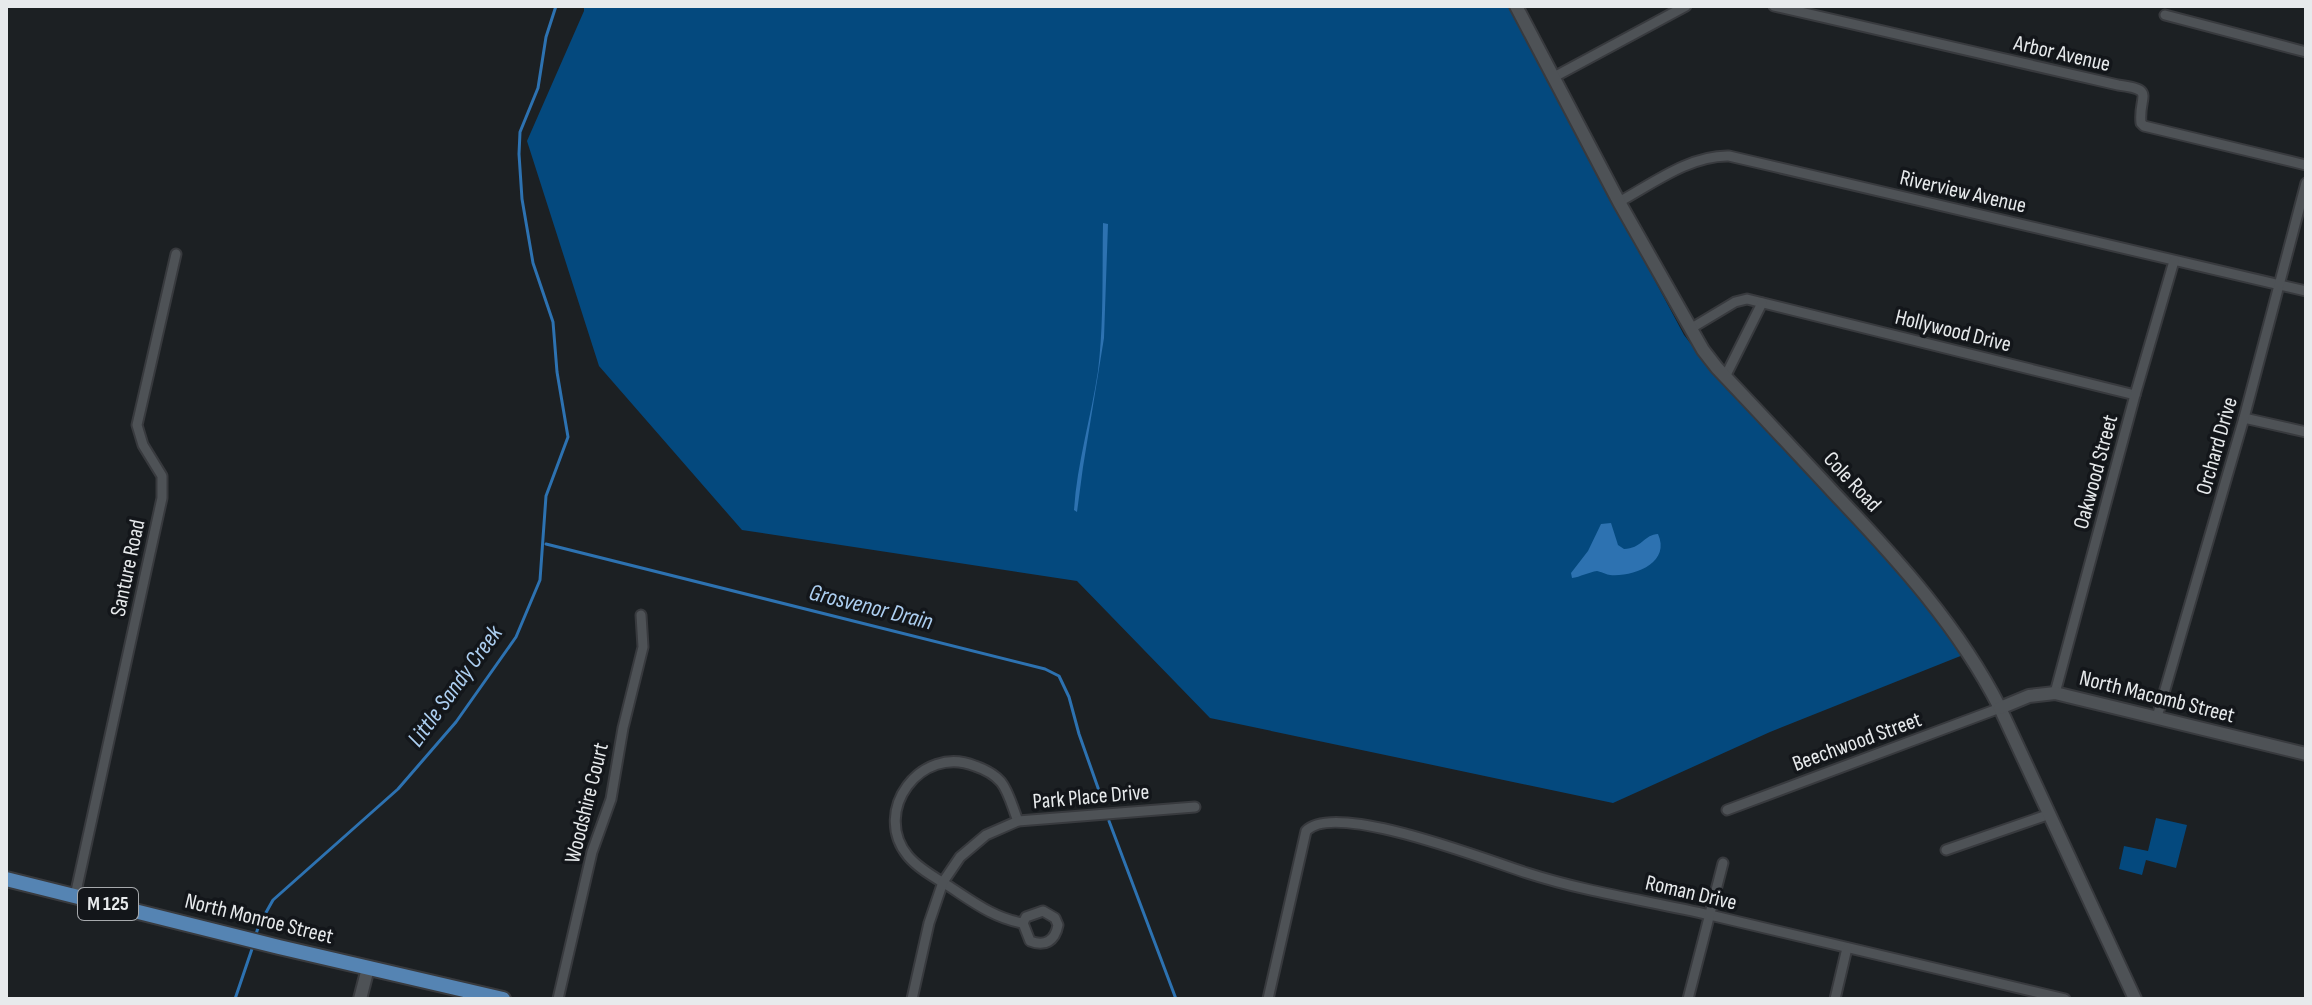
<svg xmlns="http://www.w3.org/2000/svg" width="2312" height="1005" font-family="'Sofia Sans Condensed',sans-serif">
  <style>
    .green { fill: #04497e }
    .water { fill: #2d72b1 }
    .lines { fill: none; stroke-linecap: round; stroke-linejoin: round }
    .stream { stroke: #2d72b1; stroke-width: 3 }
    .street-casing { stroke: #383a3e; stroke-width: 13 }
    .secondary-casing { stroke: #383a3e; stroke-width: 16 }
    .primary-casing { stroke: #383a3e; stroke-width: 18 }
    .street { stroke: #4e5256; stroke-width: 9 }
    .secondary { stroke: #4e5256; stroke-width: 12 }
    .primary { stroke: #5584b3; stroke-width: 14 }
    .labels { text-anchor: middle; dominant-baseline: central; stroke-width: 7; stroke-linejoin: round; paint-order: stroke }
    .shield { fill: #13161a; stroke: #a7aaad; stroke-width: 2 }
    .shield-label { font-size: 20px; font-weight: bold; fill: #e7eaec }
    .street-label { font-size: 22px; fill: #e7eaec; stroke: #13161a }
    .water-label { font-size: 24px; font-style: italic; fill: #adcff1; stroke: #13161a }
  </style>
  <rect width="100%" height="100%" fill="#1c2023"/>
  <g class="green">
    <path d="M584 6H1508L1684 335 1721 383C1804 471 1893 556 1963 655L1770 732 1613 803 1210 718 1077 581 742 530 599 366 527 141 584 11Z"/>
    <polygon points="2156,818 2187,825 2176,868 2146,860 2142,875 2119,869 2124,846 2148,851"/>
  </g>
  <g class="water">
    <path d="M1103 223 1108 224 1104 338 1083 467 1077 512 1074 510C1077 463 1091 418 1098 371 1104 322 1102 273 1103 223Z"/>
    <path d="M1611 523 1618 545 1624 549C1641 549 1645 534 1658 534 1671 563 1634 577 1610 575 1608 575 1599 571 1597 571 1589 572 1580 577 1572 578L1571 573 1588 551 1601 524Z"/>
  </g>
  <g class="lines">
    <g class="stream">
      <polyline points="546,544 1045,669 1059,676 1069,697 1079,734 1103,802"/>
      <polyline points="1109,821 1176,999"/>
      <polyline points="256,934 259,925 273,900 398,789 456,722 516,637 540,580 546,496 568,437 557,372 553,322 533,263 522,199 519,154 520,132 538,88 546,37 556,6"/>
      <polyline points="235,999 253,946"/>
    </g>
    <defs>
      <g id="street">
        <path d="M1774 6 2118 85C2157 90 2138 95 2141 123L2144 126 2306 165"/>
        <polyline points="2165,15 2306,52"/>
        <polyline points="1554,77 1686,6"/>
        <path d="M1619 202C1652 184 1690 155 1729 156L2306 291"/>
        <polyline points="1690,329 1735,302 1747,299 2135,395"/>
        <polyline points="1725,377 1762,303"/>
        <polyline points="2244,418 2306,432"/>
        <polyline points="2055,693 2135,395 2174,261"/>
        <polyline points="2157,717 2244,418 2306,183"/>
        <polyline points="1727,810 2000,708"/>
        <path d="M1018 821C1013 809 1009 792 1001 782 995 775 984 769 975 766 921 744 871 811 908 856 918 868 934 877 947 885 972 901 993 918 1023 923L1030 941C1045 947 1055 941 1058 925L1055 918 1043 911 1026 917 1023 923"/>
        <polyline points="1946,850 2050,814"/>
        <polyline points="75,896 162,498 162,476 143,445 137,425 176,254"/>
        <polyline points="558,999 592,852 611,799 623,728 643,647 641,615"/>
        <polyline points="912,999 929,923 943,882 960,857 986,835 1018,821 1195,807"/>
        <path d="M1268 999 1306 831C1334 800 1489 861 1527 873 1586 892 1649 901 1710 915 1829 943 1947 971 2065 999"/>
        <polyline points="1688,999 1723,863"/>
        <polyline points="1835,999 1847,948"/>
      </g>
      <g id="secondary">
        <path d="M1516 6 1619 202 1703 350 1717 368C1757 410 1796 452 1835 494 1897 559 1959 627 2000 708L2135 999"/>
        <polyline points="2000,708 2029,696 2055,693 2306,754"/>
        <polyline points="360,999 368,968"/>
      </g>
      <polyline id="primary" points="6,879 279,947 503,999"/>
    </defs>
    <use href="#street" class="street-casing"/>
    <use href="#secondary" class="secondary-casing"/>
    <use href="#primary" class="primary-casing"/>
    <use href="#street" class="street"/>
    <use href="#secondary" class="secondary"/>
    <use href="#primary" class="primary"/>
  </g>
  <g class="labels">
    <rect class="shield" x="78" y="888" width="60" height="32" rx="6"/>
    <g class="shield-label">
      <text x="108" y="904">M 125</text>
    </g>
    <g class="street-label">
      <text transform="translate(2062 54) rotate(13)">Arbor Avenue</text>
      <text transform="translate(1963 192) rotate(13)">Riverview Avenue</text>
      <text transform="translate(1953 331) rotate(14)">Hollywood Drive</text>
      <text transform="translate(2217 446) rotate(-74)">Orchard Drive</text>
      <text transform="translate(2096 472) rotate(-75)">Oakwood Street</text>
      <text transform="translate(1852 482) rotate(47)">Cole Road</text>
      <text transform="translate(128 568) rotate(-78)">Santure Road</text>
      <text transform="translate(2157 697) rotate(14)">North Macomb Street</text>
      <text transform="translate(1857 742) rotate(-20)">Beechwood Street</text>
      <text transform="translate(1091 797) rotate(-5)">Park Place Drive</text>
      <text transform="translate(587 803) rotate(-76)">Woodshire Court</text>
      <text transform="translate(1691 893) rotate(13)">Roman Drive</text>
      <text transform="translate(259 919) rotate(14)">North Monroe Street</text>
    </g>
    <g class="water-label">
      <text transform="translate(871 607) rotate(14)">Grosvenor Drain</text>
      <text transform="translate(455 686) rotate(-54)">Little Sandy Creek</text>
    </g>
  </g>
  <rect width="2312" height="1005" fill="none" stroke="#e7eaec" stroke-width="16"/>
</svg>
